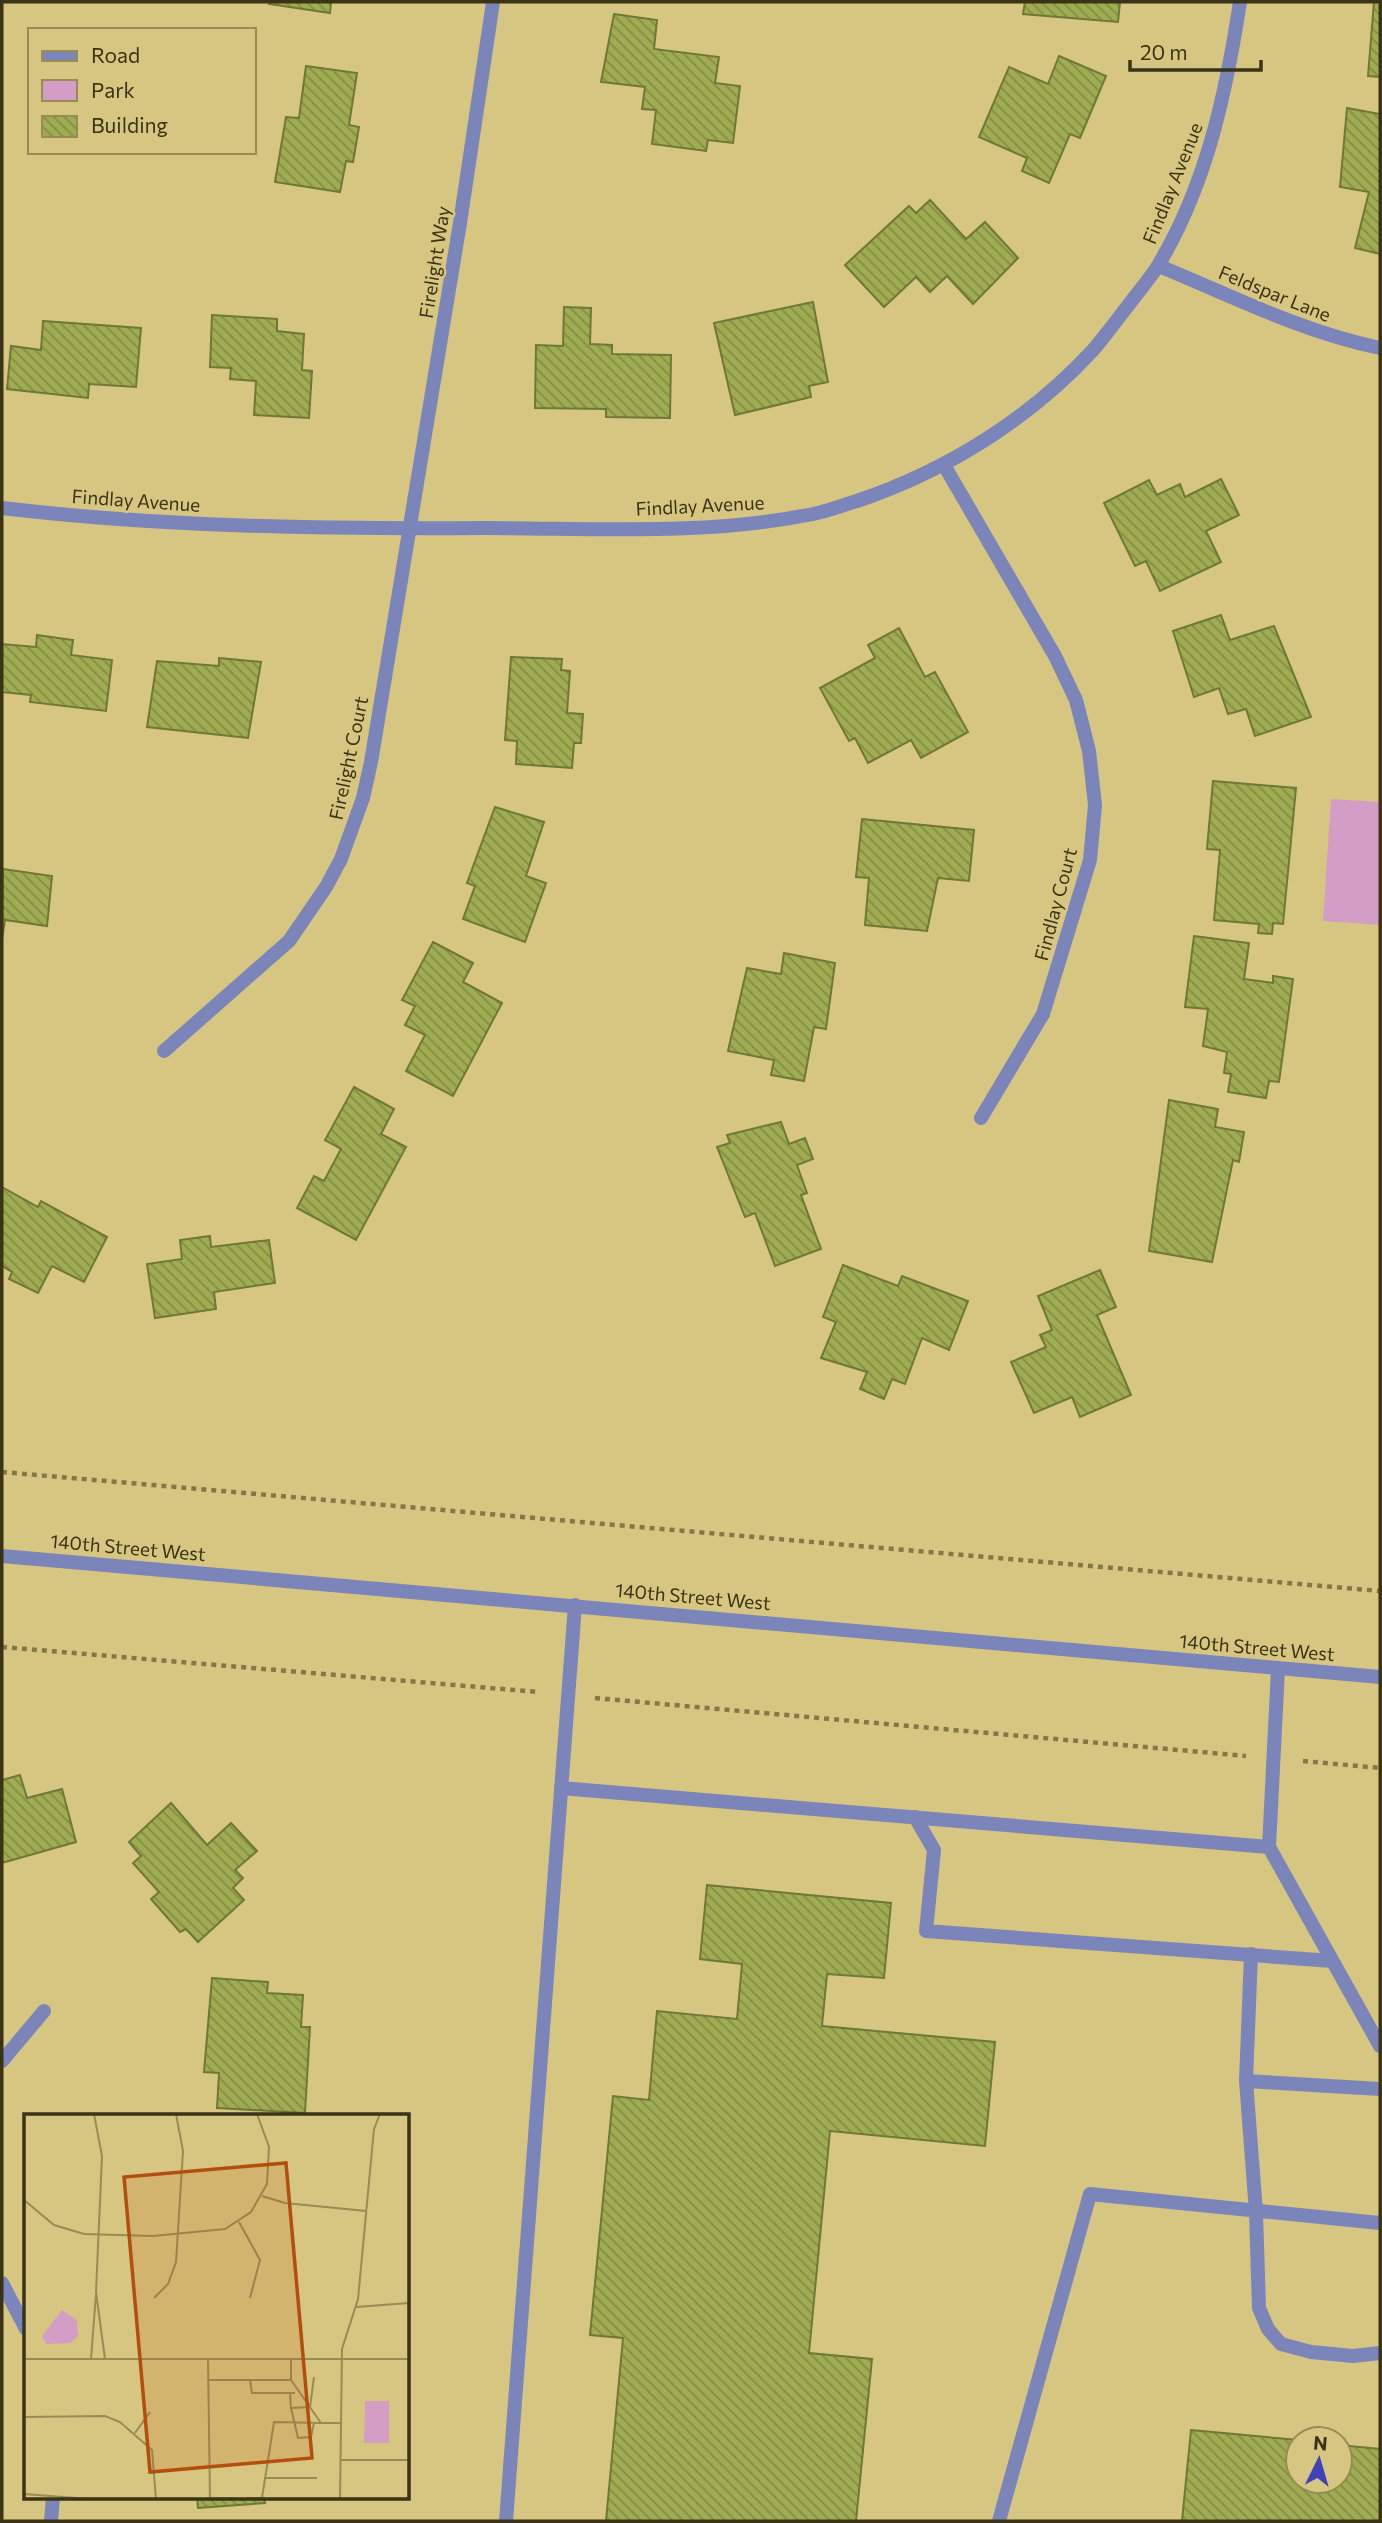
<svg xmlns="http://www.w3.org/2000/svg" width="1382" height="2523" font-family="Commissioner,sans-serif">
  <style>
    .green { fill: #d49dc6 }
    .building { fill: url(#building-back-hatch); stroke: #6f7836; stroke-width: 2 }
    .lines { fill: none; stroke-linecap: round; stroke-linejoin: round }
    .path { stroke: #847848; stroke-width: 4.5; stroke-dasharray: 5 5; stroke-linecap: butt }
    .service { stroke: #7c85b9; stroke-width: 14 }
    .minor { stroke: #7c85b9; stroke-width: 14 }
    .tertiary { stroke: #7c85b9; stroke-width: 14 }
    .labels { text-anchor: middle; dominant-baseline: central; stroke-width: 5; stroke-linejoin: round; paint-order: stroke }
    .street-label { font-size: 19px; fill: #3a3316; stroke: #d7c681 }
    .inset-road { fill: none; stroke: #988b56; stroke-width: 2 }
    .view { fill: #b44e0f; fill-opacity: 0.15; stroke: #b44e0f; stroke-width: 3.5 }
    .inset-edge { fill: none; stroke: #3a3316; stroke-width: 3.5 }
  </style>
  <defs>
    <pattern id="building-back-hatch" width="6" height="6" patternUnits="userSpaceOnUse" patternTransform="scale(1.75)"><rect width="6" height="6" fill="#a0ac52"/><path d="M-1 5l2 2M0 0l6 6M5-1l2 2" fill="none" stroke="#838d43"/></pattern>
  </defs>
  <rect width="100%" height="100%" fill="#d7c681"/>
  <polygon class="green" points="1331,799 1380,802 1380,925 1323,921"/>
  <g class="building">
    <polygon points="269,2 331,2 330,13 269,4"/>
    <polygon points="1025,2 1120,2 1118,22 1023,14"/>
    <polygon points="1374,2 1380,2 1380,77 1368,76"/>
    <polygon points="614,14 657,20 654,49 719,57 715,83 740,86 733,143 708,140 706,151 652,144 656,110 642,109 645,87 601,82"/>
    <polygon points="1059,56 1106,76 1080,138 1070,134 1049,183 1022,171 1027,158 979,137 1009,67 1048,84"/>
    <polygon points="306,66 357,73 349,125 359,127 353,162 346,161 340,192 275,182 286,117 299,118"/>
    <polygon points="1347,108 1380,114 1380,254 1355,248 1369,192 1340,187"/>
    <polygon points="930,200 966,239 985,222 1018,258 973,304 947,276 930,292 916,277 884,307 845,265 909,206 916,213"/>
    <polygon points="813,302 828,382 809,386 811,397 735,415 714,323"/>
    <polygon points="564,307 591,308 590,344 612,345 612,354 671,355 670,418 606,417 606,409 535,408 536,345 563,346"/>
    <polygon points="212,315 277,319 277,331 304,334 302,370 312,371 309,418 254,415 256,381 230,379 231,368 210,367"/>
    <polygon points="43,321 141,328 136,387 89,384 88,398 7,389 11,346 41,350"/>
    <polygon points="1221,479 1239,515 1206,531 1221,562 1160,591 1146,561 1135,566 1104,503 1149,480 1157,495 1180,484 1185,497"/>
    <polygon points="1221,615 1230,640 1274,626 1311,717 1255,736 1246,709 1228,714 1219,688 1194,697 1173,631"/>
    <polygon points="899,628 925,677 935,672 968,732 921,758 911,740 868,763 855,738 849,741 820,688 875,658 868,645"/>
    <polygon points="37,635 73,640 71,655 112,660 106,711 30,702 31,695 2,692 2,644 36,647"/>
    <polygon points="511,657 562,659 561,670 570,671 567,713 583,714 581,743 574,743 572,768 516,764 517,741 505,740"/>
    <polygon points="219,658 261,662 248,738 147,727 157,661 219,666"/>
    <polygon points="1213,781 1296,788 1283,924 1273,923 1272,934 1258,933 1259,924 1214,920 1220,850 1207,849"/>
    <polygon points="495,807 544,822 526,876 546,883 525,942 463,919 475,886 467,883"/>
    <polygon points="862,819 974,830 969,881 938,878 927,931 865,925 869,878 856,877"/>
    <polygon points="3,869 52,876 47,926 5,920 2,939"/>
    <polygon points="1194,936 1249,943 1244,979 1273,983 1273,976 1293,979 1279,1082 1269,1081 1266,1098 1228,1092 1231,1074 1224,1073 1227,1052 1203,1046 1208,1009 1185,1007"/>
    <polygon points="433,942 473,963 463,982 502,1003 453,1096 406,1071 425,1035 405,1025 415,1006 402,1000"/>
    <polygon points="784,953 835,963 826,1029 814,1027 804,1081 771,1075 774,1060 728,1051 747,968 781,974"/>
    <polygon points="354,1087 394,1109 381,1134 406,1147 356,1240 297,1208 314,1176 324,1181 341,1149 325,1140"/>
    <polygon points="1169,1100 1218,1109 1215,1127 1244,1132 1239,1162 1233,1160 1212,1262 1149,1251"/>
    <polygon points="781,1122 789,1144 805,1138 813,1159 797,1165 807,1193 801,1195 821,1249 775,1266 755,1213 745,1217 717,1147 730,1143 727,1135"/>
    <polygon points="2,1187 38,1207 41,1201 107,1237 84,1282 52,1266 38,1293 9,1279 12,1272 2,1266"/>
    <polygon points="210,1236 211,1247 269,1240 275,1283 214,1292 216,1309 155,1318 147,1264 182,1259 180,1240"/>
    <polygon points="843,1265 898,1286 902,1276 968,1301 949,1350 922,1338 905,1384 892,1379 884,1399 860,1389 867,1372 821,1358 836,1322 823,1317"/>
    <polygon points="1100,1270 1116,1307 1097,1315 1131,1395 1080,1417 1072,1397 1034,1413 1011,1362 1046,1347 1040,1335 1052,1330 1038,1296"/>
    <polygon points="20,1775 27,1798 62,1789 76,1842 2,1863 2,1780"/>
    <polygon points="171,1803 207,1845 231,1823 257,1851 235,1870 243,1878 233,1888 244,1900 198,1942 186,1929 180,1932 151,1899 159,1892 133,1863 141,1856 129,1842"/>
    <polygon points="707,1885 891,1903 884,1978 827,1974 822,2026 995,2042 985,2146 830,2131 809,2353 872,2359 856,2521 606,2521 623,2338 590,2335 613,2096 649,2100 657,2011 737,2019 742,1964 700,1959"/>
    <polygon points="212,1978 268,1982 267,1993 303,1995 301,2027 310,2027 305,2113 217,2108 219,2073 204,2072"/>
    <polygon points="1191,2430 1298,2440 1298,2481 1340,2481 1340,2445 1380,2449 1380,2521 1182,2521"/>
    <polygon points="197,2497 264,2497 265,2503 198,2508"/>
  </g>
  <g class="lines">
    <g class="path">
      <polyline points="2,1472 1380,1591"/>
      <polyline points="2,1647 538,1692"/>
      <polyline points="595,1698 1246,1756"/>
      <polyline points="1303,1761 1380,1768"/>
    </g>
    <g class="service">
      <polyline points="561,1788 1269,1847 1278,1669"/>
      <polyline points="915,1817 934,1850 926,1931 1332,1961"/>
      <polyline points="1269,1847 1380,2046"/>
      <polyline points="1251,1954 1246,2081 1380,2089"/>
      <polyline points="1246,2081 1256,2212 1259,2308 1268,2329 1281,2344 1311,2352 1353,2356 1380,2353"/>
      <polyline points="506,2521 575,1605"/>
      <polyline points="999,2521 1090,2194 1380,2223"/>
    </g>
    <g class="minor">
      <path d="M1159 266C1232 296 1302 332 1380 348"/>
      <polyline points="944,465 1055,656 1076,700 1089,751 1095,805 1090,860 1043,1014 981,1118"/>
      <path d="M2 508C162 527 324 529 484 528 594 528 705 536 813 514 828 511 843 505 857 501 946 471 1030 419 1094 349 1105 336 1116 321 1127 307 1137 293 1150 279 1159 264 1207 183 1226 93 1240 2"/>
      <polyline points="164,1051 289,941 326,887 341,859 363,798 371,762 460,223 493,2"/>
      <polyline points="2,2061 44,2011"/>
      <polyline points="2,2283 26,2329"/>
      <polyline points="51,2521 53,2497"/>
    </g>
    <polyline class="tertiary" points="2,1556 1380,1677"/>
  </g>
  <g class="labels">
    <g class="street-label">
      <text transform="translate(1172 183) rotate(-68)">Findlay Avenue</text>
      <text transform="translate(434 262) rotate(-81)">Firelight Way</text>
      <text transform="translate(1275 293) rotate(22)">Feldspar Lane</text>
      <text transform="translate(136 500) rotate(4)">Findlay Avenue</text>
      <text transform="translate(700 505) rotate(-3)">Findlay Avenue</text>
      <text transform="translate(348 758) rotate(-78)">Firelight Court</text>
      <text transform="translate(1055 904) rotate(-75)">Findlay Court</text>
      <text transform="translate(128 1547) rotate(5)">140th Street West</text>
      <text transform="translate(693 1596) rotate(5)">140th Street West</text>
      <text transform="translate(1257 1647) rotate(5)">140th Street West</text>
    </g>
  </g>
  <g transform="translate(24 2114)">
    <rect width="385" height="385" fill="#d7c681"/>
    <path d="M341 287H365V329H340Z" fill="#d49dc6"/>
    <path d="M38 196 53 206 54 222 46 229 22 230 18 222Z" fill="#d49dc6"/>
    <path class="inset-road" d="M70 0 78 42 72 178 81 245M238 82 261 89 342 97M0 86 30 111 60 120 129 122 201 115 227 98 243 70 245 33 233 0M215 108 236 146 226 184M130 184 144 170 152 148 159 37 152 0M332 193 385 189M0 245H385M67 245 72 180M184 245 186 385M184 266H267V245M226 266 228 279H271M267 266 297 309H317M266 279 267 294 286 293 290 263M267 294 274 324 287 323 290 309M0 303 81 302 96 308 128 336 132 385M111 319 126 298M316 346H385M240 364H293M0 380 66 385M186 384 222 385M222 384H238L250 308 297 309M316 385 318 235 334 185 350 15 356 0"/>
    <path class="view" d="M262 49 288 344 126 358 100 63Z"/>
    <rect width="385" height="385" class="inset-edge"/>
  </g>
  <rect width="1382" height="2523" fill="none" stroke="#3a3316" stroke-width="7"/>
  <rect x="28" y="28" width="228" height="126" fill="#d7c681" stroke="#988b56" stroke-width="2"/>
  <rect x="42" y="51" width="35" height="10" fill="#7c85b9" stroke="#988b56" stroke-width="2"/>
  <text x="91" y="63" font-size="21" fill="#3a3316">Road</text>
  <rect x="42" y="80" width="35" height="21" fill="#d49dc6" stroke="#988b56" stroke-width="2"/>
  <text x="91" y="98" font-size="21" fill="#3a3316">Park</text>
  <rect x="42" y="116" width="35" height="21" fill="url(#building-back-hatch)" stroke="#988b56" stroke-width="2"/>
  <text x="91" y="133" font-size="21" fill="#3a3316">Building</text>
  <g transform="translate(1319 2460) rotate(5)"><circle r="33" fill="#d7c681" stroke="#988b56" stroke-width="2"/>
  <path d="M0-5L12 26L0 18L-12 26Z" fill="#4043b8"/>
  <text y="-10" font-size="19" font-weight="bold" text-anchor="middle" fill="#3a3316">N</text>
  </g>
  <path d="M1130 60v10h131v-10" fill="none" stroke="#3a3316" stroke-width="3.5"/>
  <text x="1140" y="60" font-size="21" fill="#3a3316" stroke="#d7c681" stroke-width="5" paint-order="stroke">20 m</text>
</svg>
